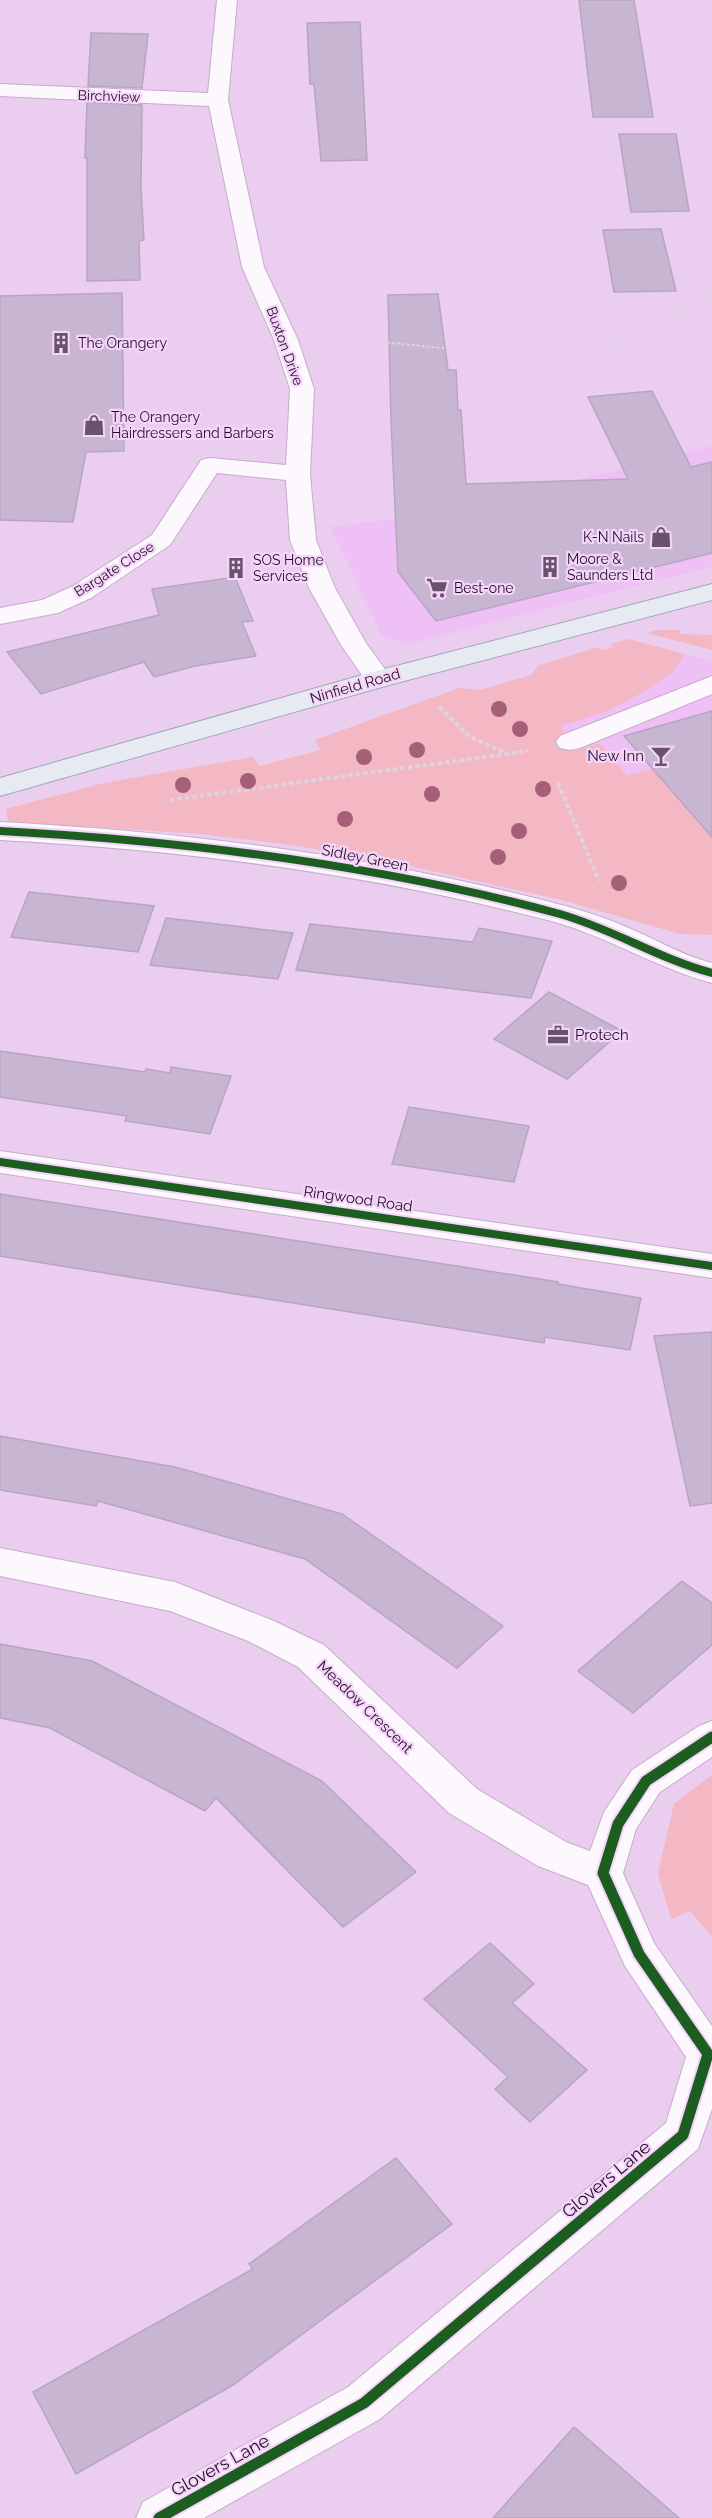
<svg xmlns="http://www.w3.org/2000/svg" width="712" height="2518" font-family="Raleway,sans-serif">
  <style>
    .built { fill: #eec0f5 }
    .green { fill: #f4b7c4 }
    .building { fill: #c7b5d1; stroke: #b8a5c2; stroke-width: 1.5 }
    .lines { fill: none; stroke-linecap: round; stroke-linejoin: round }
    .lane-casing { stroke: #c4adc8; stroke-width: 2 }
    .street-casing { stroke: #c4adc8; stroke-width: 2 }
    .primary-casing { stroke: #a3a6b8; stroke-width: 2 }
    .path-far1 { stroke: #ddd4df; stroke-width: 2; stroke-dasharray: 3 2; stroke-linecap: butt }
    .path { stroke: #ddd4df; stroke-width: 4; stroke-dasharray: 4.5 3; stroke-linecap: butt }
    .lane { fill: #fcf8fd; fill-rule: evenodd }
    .street { fill: #fcf8fd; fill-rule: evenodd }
    .primary { fill: #e5ebf1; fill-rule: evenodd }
    .cycleway-far1-casing { stroke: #f6d5fa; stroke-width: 12 }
    .cycleway-casing { stroke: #f6d5fa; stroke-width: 15 }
    .cycleway-far1 { stroke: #1b5e20; stroke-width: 8 }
    .cycleway { stroke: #1b5e20; stroke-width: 11 }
    .tree { fill: #a56077 }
    .labels { text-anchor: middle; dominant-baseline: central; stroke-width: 4.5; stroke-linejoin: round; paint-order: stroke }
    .far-street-label { font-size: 14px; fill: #220f25; stroke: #f6d5fa }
    .far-poi-label { font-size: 14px; fill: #220f25; stroke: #f6d5fa; text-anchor: start }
    .street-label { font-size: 15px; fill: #220f25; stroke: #f6d5fa }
    .poi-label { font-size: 15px; fill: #220f25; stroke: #f6d5fa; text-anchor: end }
    .near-street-label { font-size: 18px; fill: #220f25; stroke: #f6d5fa }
  </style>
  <rect width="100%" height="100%" fill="#eacdef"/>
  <g class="built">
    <polygon points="712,446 712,567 408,644 383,637 330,527 452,512"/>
    <polygon points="685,654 712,661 712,899 575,751 561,725 610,710 638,695 672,673"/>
  </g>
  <g class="green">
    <polygon points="658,630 680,630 680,634 712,635 712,650 646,633"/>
    <polygon points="628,639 685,654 672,673 638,695 610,710 561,726 575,751 600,743 627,776 652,769 685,806 712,798 712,935 680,934 562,900 392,862 298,846 202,834 8,822 6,809 104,783 253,757 260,766 320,750 315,740 459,688 480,690 531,675 539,665 599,647 602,650 614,647 611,644"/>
    <polygon points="712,1775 712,1937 690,1911 671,1919 658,1873 674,1804"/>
  </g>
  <g class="building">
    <polygon points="579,0 634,0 653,117 593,117"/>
    <polygon points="360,22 367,160 321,161 314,84 310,84 307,23"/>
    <polygon points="91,33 148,34 142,88 88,86"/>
    <polygon points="87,102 142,105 141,188 144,240 139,241 140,280 87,281 87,158 85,158"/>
    <polygon points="619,134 676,134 689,211 631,212"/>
    <polygon points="661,229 676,291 614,292 603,230"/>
    <polygon points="122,293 124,451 86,452 73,522 0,520 0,296"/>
    <polygon points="438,294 448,370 456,370 458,410 461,410 466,484 628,479 588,397 652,391 691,467 712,462 712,553 436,621 398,572 391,421 388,295"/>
    <polygon points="235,577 253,621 242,622 256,656 195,666 154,677 144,662 41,694 7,652 159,615 152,589"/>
    <polygon points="712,711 712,837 624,736"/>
    <polygon points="29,892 57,895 154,906 138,952 11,937"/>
    <polygon points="166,918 293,933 278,979 150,965"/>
    <polygon points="310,924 473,942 479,928 552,941 531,998 296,970"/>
    <polygon points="549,992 622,1031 567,1079 494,1039"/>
    <polygon points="0,1051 145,1072 146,1069 170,1073 171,1067 231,1076 210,1134 125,1121 127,1116 0,1097"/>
    <polygon points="409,1107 529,1126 514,1182 392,1164"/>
    <polygon points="0,1194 558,1282 558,1284 641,1298 630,1350 545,1337 544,1343 92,1271 0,1256"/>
    <polygon points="712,1332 712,1503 690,1506 654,1336"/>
    <polygon points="0,1436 175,1467 342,1514 503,1626 457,1668 305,1559 98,1501 96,1506 0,1490"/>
    <polygon points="682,1581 712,1603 712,1645 633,1713 578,1671"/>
    <polygon points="0,1644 92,1661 322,1781 416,1872 343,1927 216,1798 205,1811 50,1728 0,1718"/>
    <polygon points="490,1943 534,1984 512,2003 587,2070 530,2122 495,2089 508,2077 424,1999"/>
    <polygon points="396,2158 452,2224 233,2385 76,2474 33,2392 253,2269 249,2264"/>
    <polygon points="574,2427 679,2518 493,2518"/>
  </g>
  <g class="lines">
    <defs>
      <polygon id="lane" points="712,676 712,694 580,748 570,750 560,748 556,742 560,736"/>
      <g id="street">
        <polygon points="217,0 237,0 228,100 264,267 298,340 314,389 310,474 316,540 335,588 366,643 392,679 389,685 379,687 369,685 341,645 309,588 290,540 286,480 217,473 170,545 91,598 58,613 0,624 0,608 42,600 73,586 152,535 201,460 210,458 286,465 290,389 274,340 242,267 209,106 0,96 0,84 208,93"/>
        <path d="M0 822C191 832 383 857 569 907 590 913 612 920 633 930 659 941 684 956 712 963V983C656 968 607 936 551 921 371 874 186 850 0 840Z"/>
        <polygon points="0,1151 712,1254 712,1278 0,1173"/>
        <polygon points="0,1548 175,1582 274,1621 324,1645 477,1789 566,1842 590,1851 604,1812 632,1770 699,1726 712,1721 712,1757 660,1792 636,1829 623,1873 654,1943 712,2026 712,2109 698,2149 380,2419 204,2518 136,2518 143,2502 348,2387 666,2123 686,2057 625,1966 588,1885 538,1866 449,1813 298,1667 248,1641 170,1611 0,1576"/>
      </g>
      <polygon id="primary" points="712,584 712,600 389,685 0,796 0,778 369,673"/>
    </defs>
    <use href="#lane" class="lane-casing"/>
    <use href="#street" class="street-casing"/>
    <use href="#primary" class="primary-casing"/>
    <g class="path-far1">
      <polyline points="0,14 3,0"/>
      <polyline points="332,337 590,363 712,290"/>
    </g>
    <g class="path">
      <polyline points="439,707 470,737 506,753"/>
      <polyline points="558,783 599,881"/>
      <polyline points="170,800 528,751"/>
    </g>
    <use href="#lane" class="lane"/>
    <use href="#street" class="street"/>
    <use href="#primary" class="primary"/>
    <defs>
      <g id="cycleway-far1">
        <path d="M0 831C188 841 378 865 560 914 613 929 659 959 712 973"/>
        <polyline points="0,1162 712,1266"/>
      </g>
      <polyline id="cycleway" points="159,2518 364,2403 683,2135 708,2054 639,1954 603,1873 618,1824 646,1781 712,1737"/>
    </defs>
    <use href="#cycleway-far1" class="cycleway-far1-casing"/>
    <use href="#cycleway" class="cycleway-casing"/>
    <use href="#cycleway-far1" class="cycleway-far1"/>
    <use href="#cycleway" class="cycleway"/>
  </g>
  <g class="tree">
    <circle cx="499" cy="709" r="8"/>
    <circle cx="520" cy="729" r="8"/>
    <circle cx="417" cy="750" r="8"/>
    <circle cx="364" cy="757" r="8"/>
    <circle cx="248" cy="781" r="8"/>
    <circle cx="183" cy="785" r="8"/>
    <circle cx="543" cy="789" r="8"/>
    <circle cx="432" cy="794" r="8"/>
    <circle cx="345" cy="819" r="8"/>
    <circle cx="519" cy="831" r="8"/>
    <circle cx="498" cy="857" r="8"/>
    <circle cx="619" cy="883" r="8"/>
  </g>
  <defs>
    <symbol id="building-bare" viewBox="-9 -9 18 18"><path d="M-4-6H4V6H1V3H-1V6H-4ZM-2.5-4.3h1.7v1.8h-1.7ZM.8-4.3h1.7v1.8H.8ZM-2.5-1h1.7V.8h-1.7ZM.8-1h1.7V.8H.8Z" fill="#68526c" stroke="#f6d5fa" stroke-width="2.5" paint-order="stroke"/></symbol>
    <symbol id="shop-bare" viewBox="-9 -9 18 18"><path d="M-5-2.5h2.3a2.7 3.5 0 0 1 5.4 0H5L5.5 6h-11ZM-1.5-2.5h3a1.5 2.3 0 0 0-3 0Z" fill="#68526c" stroke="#f6d5fa" stroke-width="2.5" paint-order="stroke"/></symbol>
    <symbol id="supermarket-bare" viewBox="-9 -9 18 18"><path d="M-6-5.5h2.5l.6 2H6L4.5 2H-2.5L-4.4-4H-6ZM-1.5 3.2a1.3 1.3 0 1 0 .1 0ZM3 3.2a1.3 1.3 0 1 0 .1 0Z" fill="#68526c" stroke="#f6d5fa" stroke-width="2.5" paint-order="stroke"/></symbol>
    <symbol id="bar-bare" viewBox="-9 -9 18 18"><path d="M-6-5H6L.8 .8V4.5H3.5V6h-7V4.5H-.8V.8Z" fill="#68526c" stroke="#f6d5fa" stroke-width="2.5" paint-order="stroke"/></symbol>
    <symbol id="office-bare" viewBox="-9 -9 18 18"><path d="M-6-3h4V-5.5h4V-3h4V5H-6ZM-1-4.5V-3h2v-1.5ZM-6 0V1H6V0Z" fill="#68526c" stroke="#f6d5fa" stroke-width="2.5" paint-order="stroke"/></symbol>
  </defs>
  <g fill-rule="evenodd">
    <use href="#building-bare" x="46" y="328" width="30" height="30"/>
    <use href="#shop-bare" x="79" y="410" width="30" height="30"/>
    <use href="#shop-bare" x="646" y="522" width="30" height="30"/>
    <use href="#building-bare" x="535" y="552" width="30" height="30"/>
    <use href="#building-bare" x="221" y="553" width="30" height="30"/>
    <use href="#supermarket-bare" x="422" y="573" width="30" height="30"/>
    <use href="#bar-bare" x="646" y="741" width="30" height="30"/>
    <use href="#office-bare" x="543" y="1020" width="30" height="30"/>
  </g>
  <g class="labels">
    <g class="far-street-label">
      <text transform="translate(109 96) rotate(2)">Birchview</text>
      <text transform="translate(285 346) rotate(70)">Buxton Drive</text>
      <text transform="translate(114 569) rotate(-32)">Bargate Close</text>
    </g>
    <g class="far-poi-label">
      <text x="78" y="343">The Orangery</text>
      <text x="111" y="417">The Orangery<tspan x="111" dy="16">Hairdressers and Barbers</tspan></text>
      <text x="644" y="537" text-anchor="end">K-N Nails</text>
      <text x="567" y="559">Moore &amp;<tspan x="567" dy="16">Saunders Ltd</tspan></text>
      <text x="253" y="560">SOS Home<tspan x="253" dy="16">Services</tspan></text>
      <text x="454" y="588">Best-one</text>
    </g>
    <g class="street-label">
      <text transform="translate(355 686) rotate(-16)">Ninfield Road</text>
      <text transform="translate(365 858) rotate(11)">Sidley Green</text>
      <text transform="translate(358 1199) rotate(8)">Ringwood Road</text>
      <text transform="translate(365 1707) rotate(44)">Meadow Crescent</text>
    </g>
    <g class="poi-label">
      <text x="644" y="756">New Inn</text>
      <text x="575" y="1035" text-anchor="start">Protech</text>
    </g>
    <g class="near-street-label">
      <text transform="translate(606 2179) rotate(-40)">Glovers Lane</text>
      <text transform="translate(220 2465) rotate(-29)">Glovers Lane</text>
    </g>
  </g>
</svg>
